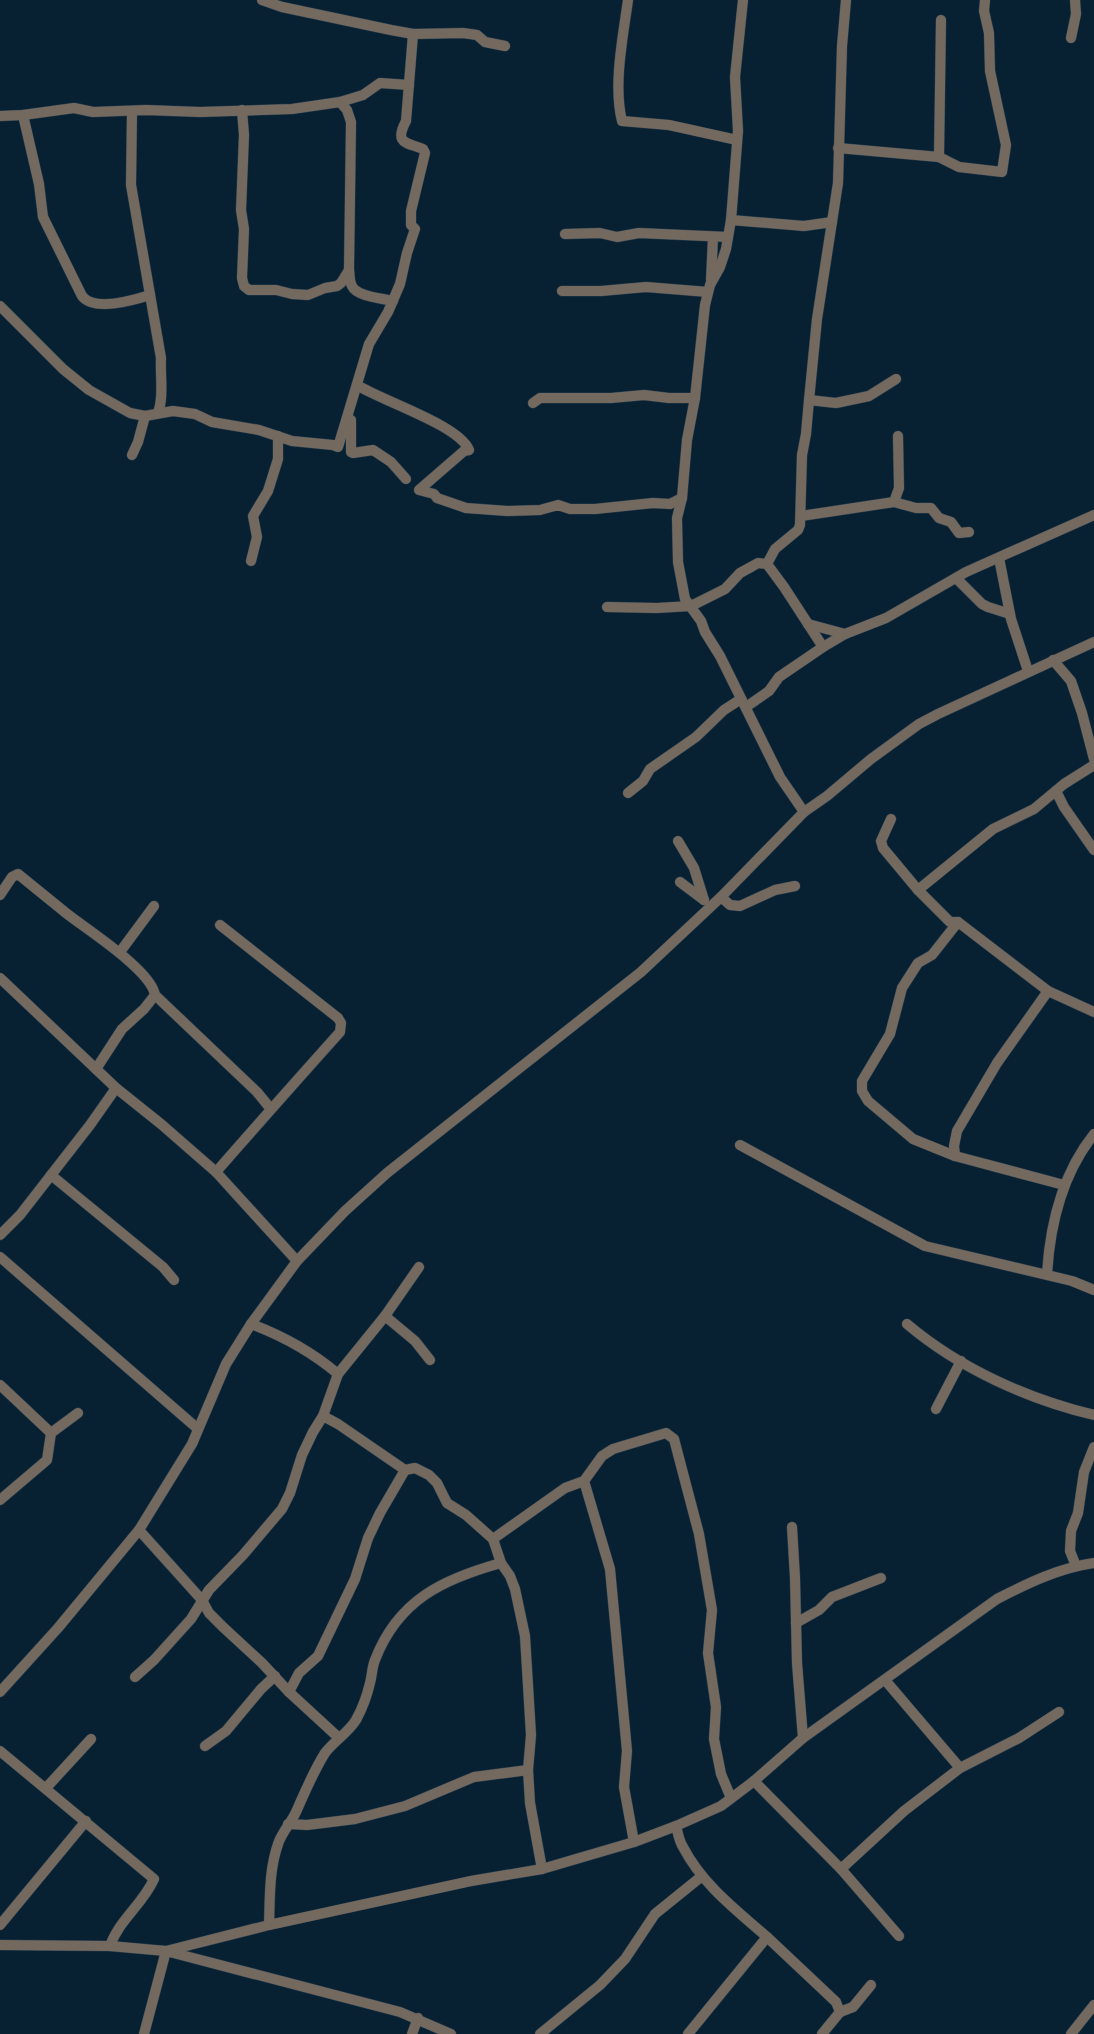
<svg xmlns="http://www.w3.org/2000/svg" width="1094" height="2034" font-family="Raleway,sans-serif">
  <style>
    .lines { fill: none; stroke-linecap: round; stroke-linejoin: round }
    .minor-casing { stroke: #253c4d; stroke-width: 11 }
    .minor { stroke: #74695f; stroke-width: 10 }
  </style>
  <rect width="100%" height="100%" fill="#082132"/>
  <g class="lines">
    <defs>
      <g id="minor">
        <polyline points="262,0 282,7 391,30 413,34 463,33 477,35 485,42 505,46"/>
        <path d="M628 0C623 37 613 85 622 121L669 125 737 140"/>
        <polyline points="743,0 735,77 738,131 731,220 726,249 720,267 710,285 705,305 695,398 687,440 682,498 677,518 678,562 685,599 701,621 705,632 720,656 780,777 804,812"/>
        <polyline points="1071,38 1076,14 1075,0"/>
        <path d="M340 102 347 110 351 122 349 270C350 275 349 281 352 286 357 297 382 298 393 301"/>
        <polyline points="242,110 244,135 241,210 244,229 242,278 244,286 249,290 276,290 292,294 308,295 325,288 337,286 341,283 349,270"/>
        <path d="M132 111 131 185 161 358C160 376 164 396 158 413"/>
        <path d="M23 115 39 184 43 217 82 296C94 312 134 300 150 295"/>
        <polyline points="0,116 23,115 74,108 93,112 146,110 200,112 292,109 340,102 363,95 380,83 409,85"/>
        <polyline points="838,148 939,157 941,20"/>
        <polyline points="939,157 959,167 1002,172 1006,145 990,71 989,33 984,11 985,0"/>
        <polyline points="731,220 804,226 832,222"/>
        <polyline points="565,234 600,233 617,237 639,233 728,237"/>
        <polyline points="711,280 713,237"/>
        <polyline points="562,291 601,291 646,287 708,292"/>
        <path d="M0 306 63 369 89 390 130 413 145 416 173 411 195 414 212 422 259 430 292 441 333 445 338 447 369 344 388 312 400 284 407 253 415 229 411 225V211L425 153 423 149C406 142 394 144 406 121L413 34"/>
        <path d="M357 385C382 401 459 425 469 450L464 451 419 490 434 494 437 498 466 508 507 511 540 510 558 505 570 509H595L653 503 670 504 682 498"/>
        <polyline points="809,400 817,319 838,183 842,46 846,0"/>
        <polyline points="533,403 540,398 611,398 644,395 669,398 695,398"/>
        <polyline points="351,420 351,452 353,453 373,450 391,462 406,479"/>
        <polyline points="132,455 138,442 145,416"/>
        <polyline points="894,502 916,508 931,508 939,518 951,522 959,533 969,532"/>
        <polyline points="801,516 894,502 899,488 898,436"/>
        <polyline points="999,558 1011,619 1028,671"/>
        <polyline points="251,561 257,537 253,516 268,491 278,459 278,436"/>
        <polyline points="767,564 775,549 798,530 800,525 802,455 806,434 809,400 836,403 869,396 896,379"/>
        <polyline points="956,578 982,604 988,607 1010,614"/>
        <polyline points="607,607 657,608 691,606 725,589 740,573 751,567 758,563 767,564 784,587 823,647 779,677 769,691 746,707"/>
        <polyline points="808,624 845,634"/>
        <polyline points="823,647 845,634 886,618 966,572 1094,515"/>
        <polyline points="1053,660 1071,681 1082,713 1094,759"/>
        <polyline points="1056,791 1064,807 1094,850"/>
        <polyline points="628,793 643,781 650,769 696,737 724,710 741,699"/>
        <polyline points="891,819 881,841 883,848 918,890 950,922 958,922 1048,991 1094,1012"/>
        <polyline points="678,841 694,868 704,900"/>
        <polyline points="680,882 704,900"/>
        <polyline points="918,890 993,829 1034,809 1064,784 1094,765"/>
        <path d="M0 895 12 877 18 874C34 887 50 900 66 913 86 929 151 970 155 995L257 1092 270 1108"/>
        <polyline points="721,897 730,905 740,906 775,890 795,886"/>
        <polyline points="958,922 932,955 918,963 902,988 890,1034 862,1081 862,1091 868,1101 913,1139 955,1156 1064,1185"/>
        <polyline points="120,952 154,906"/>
        <polyline points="0,978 116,1088 161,1124 216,1172 297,1261"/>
        <polyline points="96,1069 122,1029 144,1009 155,995"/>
        <polyline points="740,1145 925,1246 1072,1281 1094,1290"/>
        <polyline points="955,1156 954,1146 957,1131 997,1063 1048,991"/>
        <path d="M216 1172C257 1125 298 1079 340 1032L341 1023 338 1018 220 925"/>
        <polyline points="51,1175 163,1267 174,1280"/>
        <polyline points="0,1235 20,1215 90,1125 116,1088"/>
        <polyline points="0,1257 198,1429"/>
        <path d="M1047 1274C1050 1224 1062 1174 1094 1134"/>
        <polyline points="385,1316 415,1341 430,1360"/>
        <path d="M251 1324C283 1336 312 1352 338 1374"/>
        <path d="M907 1324C959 1368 1027 1399 1094 1415"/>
        <polyline points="0,1385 51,1433"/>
        <polyline points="936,1409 961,1361"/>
        <polyline points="323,1416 338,1424 405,1470"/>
        <polyline points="584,1481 610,1569 627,1751 624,1787 634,1842"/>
        <polyline points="0,1500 47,1460 51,1433 78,1413"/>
        <polyline points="792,1527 795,1578 797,1663 803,1738"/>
        <polyline points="139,1530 202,1600 209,1613 223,1627 262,1663 289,1692 339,1738"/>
        <polyline points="493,1539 565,1488 584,1481 602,1456 613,1449 666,1433 674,1439 699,1534 712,1610 708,1653 716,1707 714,1739 721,1774 731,1798"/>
        <polyline points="1076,1566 1070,1551 1071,1531 1078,1513 1084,1472 1094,1447"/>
        <polyline points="796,1623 819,1610 832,1597 881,1578"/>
        <polyline points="135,1677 154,1660 191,1619 209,1590 243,1555 282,1509 290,1493 302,1455 313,1432 323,1416 338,1374 385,1316 419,1267"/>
        <polyline points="885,1680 960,1768"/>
        <polyline points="0,1692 58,1628 139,1530 192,1444 226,1364 251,1324 297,1261 345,1211 387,1173 641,972 721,897 804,812 827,796 871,759 919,724 938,714 1094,642"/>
        <polyline points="289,1692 299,1673 318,1656 355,1579 368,1538 380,1513 405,1470 415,1468 429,1475 437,1483 447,1503 466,1515 493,1539 501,1563 510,1576 515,1589 525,1636 531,1735 528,1770 530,1803 542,1869"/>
        <polyline points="205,1746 226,1731 261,1689 275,1676"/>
        <path d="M0 1751 154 1879C143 1904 119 1920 110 1946"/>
        <polyline points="754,1781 841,1869 904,1811 960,1768 1019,1738 1059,1712"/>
        <polyline points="46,1788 91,1739"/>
        <polyline points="288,1824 307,1825 355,1819 405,1806 474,1777 528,1770"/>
        <path d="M676 1826C678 1833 679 1841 683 1847 702 1884 736 1910 767 1937L688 2034"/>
        <polyline points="841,1869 899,1936"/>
        <polyline points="0,1925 86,1821"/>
        <path d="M269 1925C270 1897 269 1870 278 1844 282 1832 291 1823 296 1812 305 1792 313 1772 325 1753 334 1741 348 1733 356 1720 362 1709 367 1696 370 1683 372 1676 372 1667 375 1660 398 1600 443 1579 501 1563"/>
        <polyline points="767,1937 836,2002 840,2012 822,2034"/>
        <path d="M0 1945 110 1946 166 1951 269 1925 471 1881 542 1869 634 1842 676 1826 721 1806 754 1781 803 1738 997 1599C1028 1583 1059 1568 1094 1563"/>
        <polyline points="840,2012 853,2007 871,1985"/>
        <polyline points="144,2034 166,1951 400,2012 451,2034"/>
        <polyline points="412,2034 418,2018"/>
        <polyline points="540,2034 600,1985 625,1959 655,1914 702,1876"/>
        <polyline points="1071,2034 1094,2005"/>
      </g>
    </defs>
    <use href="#minor" class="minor-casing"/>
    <use href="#minor" class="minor"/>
  </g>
</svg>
